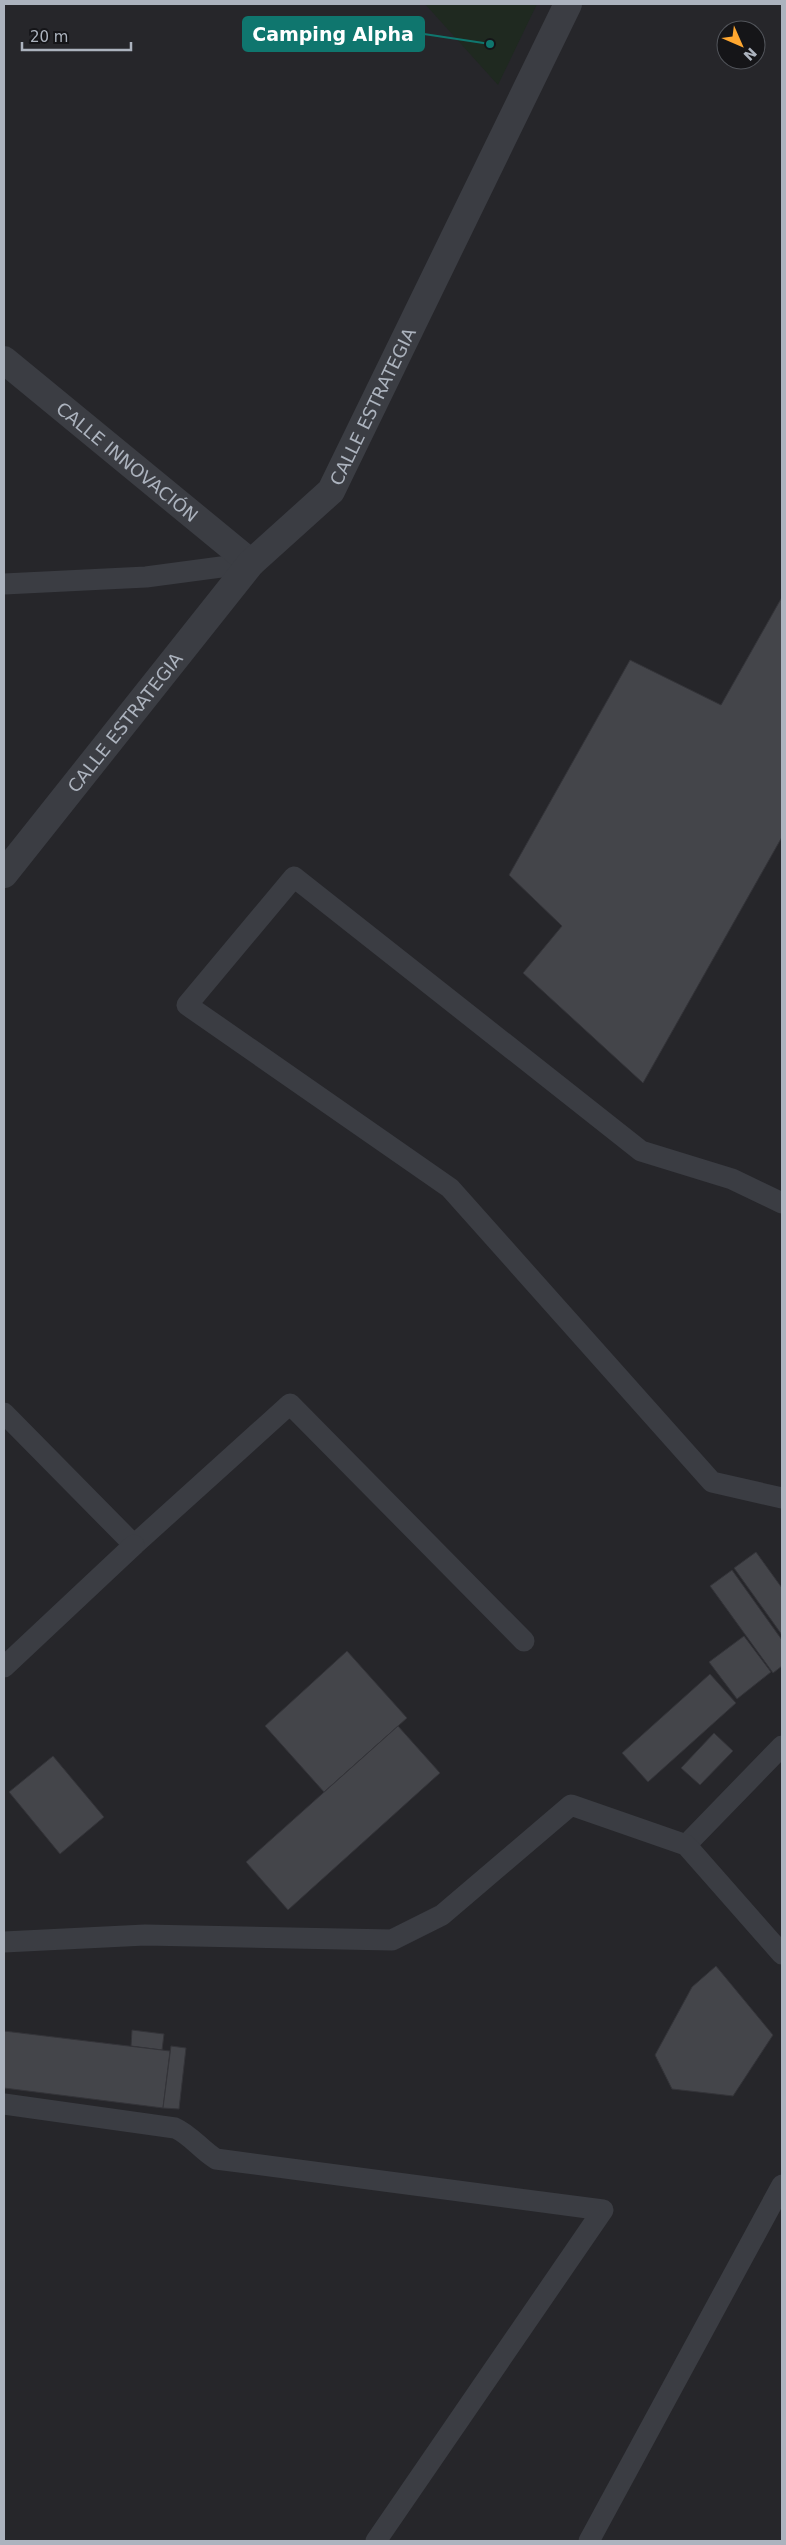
<svg xmlns="http://www.w3.org/2000/svg" width="786" height="2545" font-family="'DejaVu Sans',sans-serif">
  <style>
    .built { fill: #26262a; fill-rule: evenodd }
    .green { fill: #1f2920 }
    .building { fill: #44454a; stroke: #343439 }
    .lines { fill: none; stroke-linecap: round; stroke-linejoin: round }
    .lane { stroke: #3b3d43; stroke-width: 21 }
    .street { stroke: #3b3d43; stroke-width: 28 }
    .labels { text-anchor: middle; dominant-baseline: central; stroke-width: 5; stroke-linejoin: round; paint-order: stroke }
    .street-label { font-size: 18px; fill: #acb3be; stroke: #151518 }
    .leader { fill: none; stroke: #0f766e; stroke-width: 2 }
    .callout-dot { fill: #0f766e; stroke: #151518; stroke-width: 2 }
    .callout { fill: #0f766e; stroke: #0f766e; stroke-width: 2 }
    .callout-label { font-size: 19px; text-anchor: middle; font-weight: bold; fill: #fff }
  </style>
  <rect width="100%" height="100%" fill="#1a1a1d"/>
  <path class="built" d="M4 4H782V2541H4ZM726 30H756V60H726Z"/>
  <polygon class="green" points="425,4 537,4 498,85"/>
  <g class="building">
    <polygon points="782,597 782,837 643,1083 523,973 562,926 509,875 630,660 721,705"/>
    <polygon points="756,1552 782,1588 782,1635 734,1568"/>
    <polygon points="732,1570 782,1640 782,1666 773,1673 710,1586"/>
    <polygon points="744,1636 771,1672 737,1699 709,1662"/>
    <polygon points="347,1651 407,1718 324,1792 265,1726"/>
    <polygon points="710,1674 736,1703 648,1782 622,1753"/>
    <polygon points="398,1726 440,1773 288,1910 246,1862"/>
    <polygon points="714,1733 733,1751 700,1785 681,1768"/>
    <polygon points="53,1756 104,1817 60,1854 9,1792"/>
    <polygon points="716,1966 773,2035 733,2096 672,2089 655,2055 692,1987"/>
    <polygon points="132,2030 164,2034 162,2050 131,2046"/>
    <polygon points="4,2031 170,2051 163,2108 4,2088"/>
    <polygon points="171,2046 186,2048 179,2109 163,2108"/>
  </g>
  <g class="lines">
    <g class="lane">
      <polyline points="4,584 146,577 251,563"/>
      <polyline points="782,1203 732,1179 641,1151 294,877 187,1005 450,1188 712,1482 782,1498"/>
      <polyline points="4,1413 134,1545 290,1404 524,1641"/>
      <polyline points="4,1667 134,1545"/>
      <polyline points="686,1845 782,1746"/>
      <polyline points="4,1942 145,1935 392,1940 442,1915 571,1805 686,1845 782,1954"/>
      <path d="M4 2104 175 2128C191 2135 201 2150 216 2159L603 2210 376 2541"/>
      <polyline points="589,2541 782,2185"/>
    </g>
    <g class="street">
      <path id="s1" d="M4 360 251 563"/>
      <path id="s2" d="M4 874 251 563 331 491 568 4"/>
    </g>
  </g>
  <g class="labels">
    <g class="street-label">
      <text stroke="none"><textPath href="#s2" startOffset="599">CALLE ESTRATEGIA</textPath></text>
      <text stroke="none"><textPath href="#s1" startOffset="160">CALLE INNOVACIÓN</textPath></text>
      <text stroke="none"><textPath href="#s2" startOffset="194">CALLE ESTRATEGIA</textPath></text>
    </g>
  </g>
  <path class="leader" d="M490 44L424 34"/>
  <circle class="callout-dot" cx="490" cy="44" r="5"/>
  <rect class="callout" x="243" y="17" width="181" height="34" rx="5"/>
  <g class="callout-label">
    <text x="333" y="41">Camping Alpha</text>
  </g>
  <rect width="786" height="2545" fill="none" stroke="#acb3be" stroke-width="10"/>
  <g transform="translate(741 45) rotate(135)"><circle r="24" fill="#151518" stroke="#51545a"/>
  <path d="M0-4L9 19L0 12L-9 19Z" fill="#ffa730"/>
  <text y="-8" font-size="14" font-weight="bold" text-anchor="middle" fill="#acb3be">N</text>
  </g>
  <path d="M22 42v8h109v-8" fill="none" stroke="#acb3be" stroke-width="2.5"/>
  <text x="30" y="42" font-size="15" fill="#acb3be" stroke="#151518" stroke-width="4" paint-order="stroke">20 m</text>
</svg>
